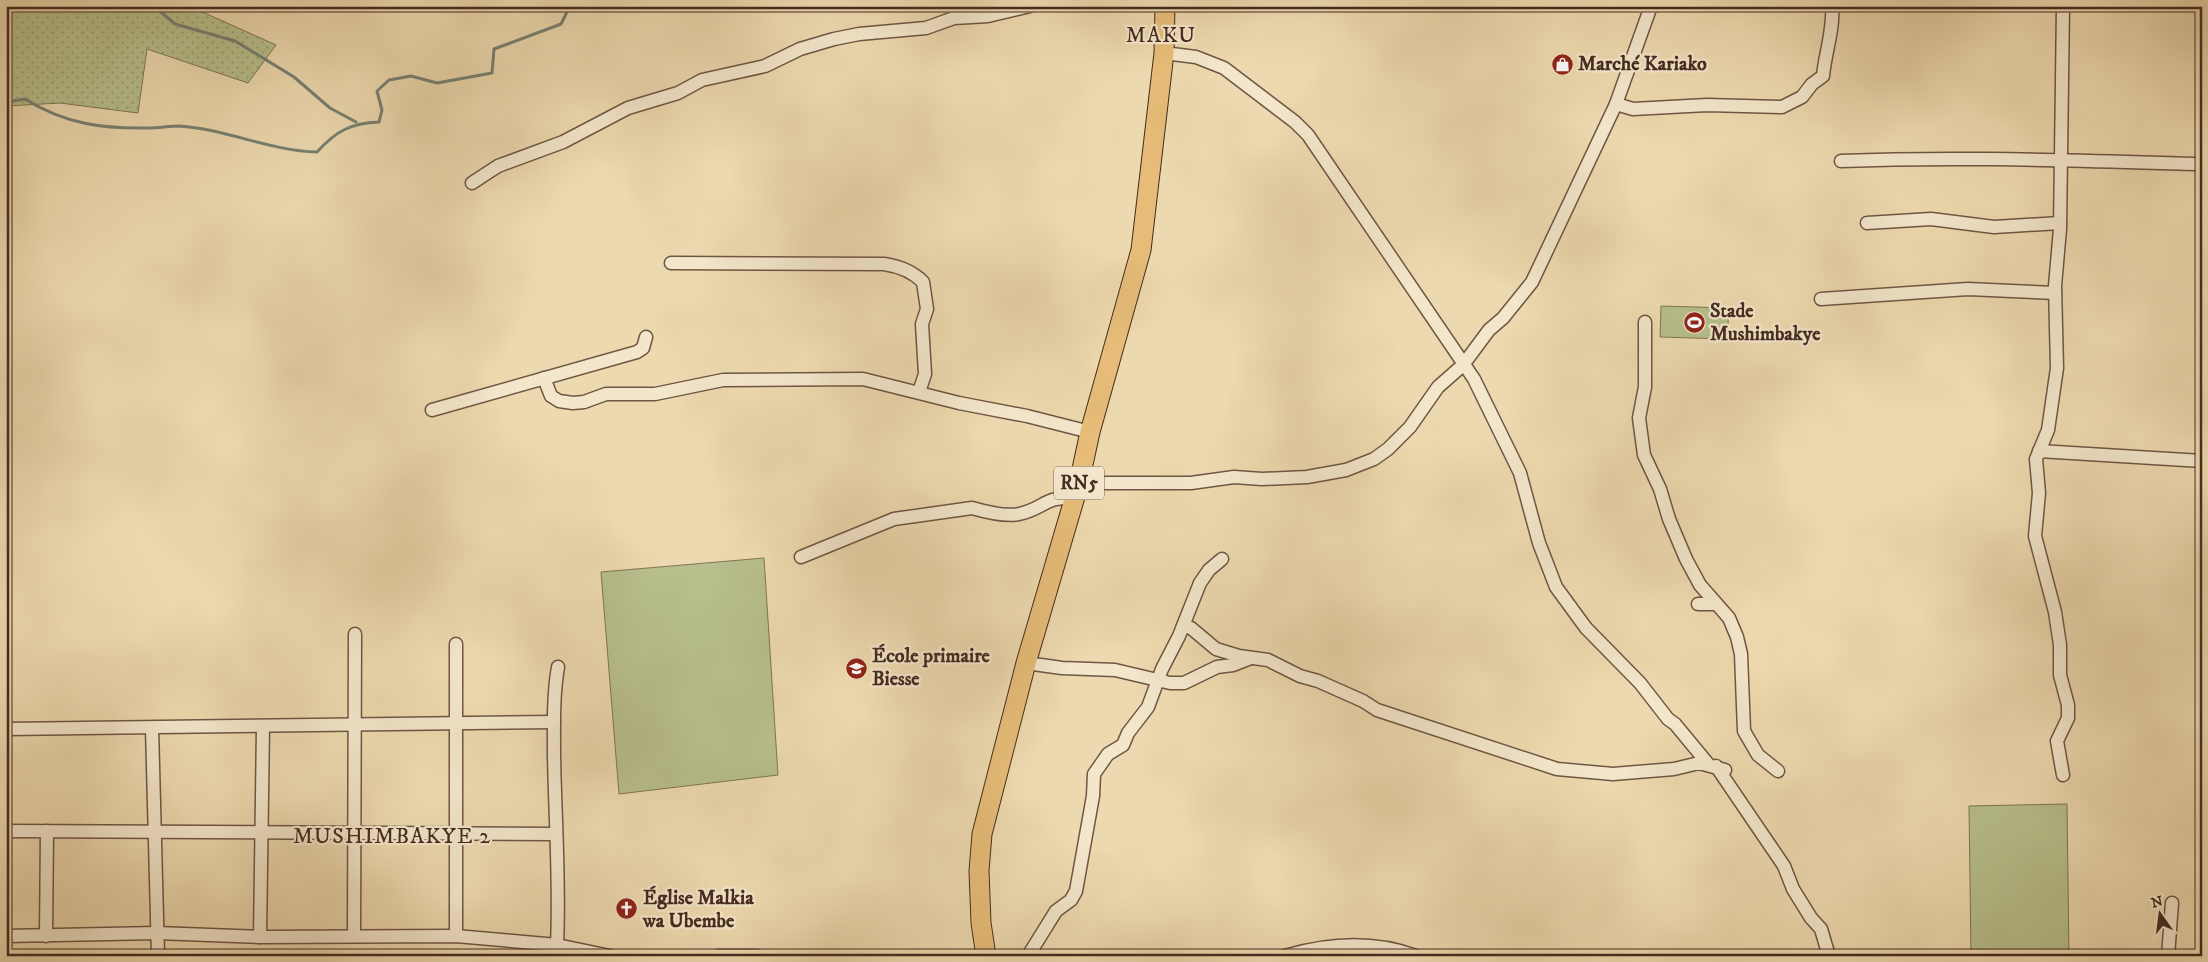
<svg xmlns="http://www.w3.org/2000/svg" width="2208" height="962" font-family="'IM FELL DW Pica',serif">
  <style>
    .grass { fill: url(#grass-dots); stroke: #7e7556 }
    .pitch { fill: #b7bf8c; stroke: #7e7556 }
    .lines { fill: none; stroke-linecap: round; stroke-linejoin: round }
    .stream { stroke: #778173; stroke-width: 3 }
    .minor-casing { stroke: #6f5644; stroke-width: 15 }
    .highway-casing { stroke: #452b20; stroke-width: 21 }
    .minor { stroke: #f3e6cb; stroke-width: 12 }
    .highway { stroke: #e6bc78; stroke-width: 19 }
    .labels { text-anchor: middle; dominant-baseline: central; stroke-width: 4.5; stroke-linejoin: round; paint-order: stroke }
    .shield { fill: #f3e6cb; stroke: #796353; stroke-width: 1 }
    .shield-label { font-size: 19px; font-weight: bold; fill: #452b20 }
    .poi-label { font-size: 20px; font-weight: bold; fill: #452b20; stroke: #f3e6cb; text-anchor: start }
    .quarter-label { font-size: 22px; letter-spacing: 1px; fill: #452b20; stroke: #f3e6cb }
  </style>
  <defs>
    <pattern id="grass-dots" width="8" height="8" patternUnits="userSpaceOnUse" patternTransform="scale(1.25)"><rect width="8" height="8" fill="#b7bf8c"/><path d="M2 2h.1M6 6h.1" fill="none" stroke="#979b72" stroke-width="1.8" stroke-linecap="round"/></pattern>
  </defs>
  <rect width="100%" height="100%" fill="#edd9af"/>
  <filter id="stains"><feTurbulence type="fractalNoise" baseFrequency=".004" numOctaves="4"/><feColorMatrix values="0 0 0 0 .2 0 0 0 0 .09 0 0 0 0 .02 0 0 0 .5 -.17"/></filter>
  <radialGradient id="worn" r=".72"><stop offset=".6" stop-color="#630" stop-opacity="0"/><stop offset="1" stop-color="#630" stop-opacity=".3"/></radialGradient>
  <polygon class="grass" points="6,6 189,6 276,45 248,83 147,49 138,113 60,103 6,106"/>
  <g class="pitch">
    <polygon points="1661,306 1729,308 1727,339 1660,337"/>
    <polygon points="764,558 778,775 619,794 601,572"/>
    <polygon points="2067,804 2069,956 1971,956 1969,806"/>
  </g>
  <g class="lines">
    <g class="stream">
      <polyline points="154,6 175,24 235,41 294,77 330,108 356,122"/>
      <path d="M6 102 25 99C65 124 103 129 149 128 159 128 169 126 179 126 226 129 270 151 317 152 336 131 351 123 379 122L382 110 377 91 389 80 411 76 437 83 492 73 494 49 561 24 570 6"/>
    </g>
    <defs>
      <g id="minor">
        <polyline points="1164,53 1196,57 1224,68 1295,122 1308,135 1474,379 1520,473 1539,543 1556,587 1586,628 1640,683 1668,719 1675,724 1709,765"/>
        <path d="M1616 104 1633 109 1707 105 1782 107 1802 97 1812 84 1823 76C1825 53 1834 30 1832 6"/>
        <path d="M1841 161C1961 156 2082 161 2202 164"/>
        <polyline points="472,183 498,166 563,142 628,108 678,93 702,80 765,66 800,49 834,39 859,34 926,28 954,18 988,16 1030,6"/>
        <polyline points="1867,223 1931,219 1994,227 2060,223"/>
        <path d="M671 263 884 264C898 266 913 272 923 282L927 309 922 324 925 374 919 392"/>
        <polyline points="1821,299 1968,289 2055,293"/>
        <polyline points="1645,322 1645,387 1639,418 1644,455 1660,489 1669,519 1686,559 1700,585 1729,618 1737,637 1741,654 1744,731 1758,755 1778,771"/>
        <polyline points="544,378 551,396 559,401 573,403 584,402 606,394 655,394 723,380 863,379 959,403 1027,416 1090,432"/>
        <polyline points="432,410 637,352 643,348 646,337"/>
        <polyline points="2039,451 2202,461"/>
        <polyline points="1079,483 1191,483 1234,477 1262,479 1307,477 1346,470 1374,459 1388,449 1410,427 1438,387 1463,365 1489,330 1503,318 1532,282 1616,104 1651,6"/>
        <path d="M801 557 894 519 972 508C986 512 1005 517 1019 514 1044 509 1044 496 1075 498"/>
        <polyline points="1698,604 1716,604"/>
        <polyline points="1183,626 1191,628 1216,649 1239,656 1268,660 1300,676 1318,681 1363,701 1377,710 1557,769 1613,774 1674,769 1699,763 1725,770"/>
        <polyline points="456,644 456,936"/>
        <polyline points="1026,663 1062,668 1115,670 1170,683 1184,683 1217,667 1233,665 1251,658"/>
        <polyline points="152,728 158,956"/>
        <polyline points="6,729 554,722"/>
        <polyline points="1716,766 1784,866 1793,889 1811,918 1821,929 1829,956"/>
        <polyline points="2063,775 2057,741 2068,718 2068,705 2060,675 2060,645 2055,612 2035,536 2039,493 2036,459 2048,430 2057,368 2055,286 2060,229 2063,6"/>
        <polyline points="6,831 555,834"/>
        <polyline points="354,935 355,634"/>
        <polyline points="6,936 157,933 260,937 456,936 557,945 610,956"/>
        <polyline points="46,936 47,831"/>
        <polyline points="260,937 263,726"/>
        <path d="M557 945C560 881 555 818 554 754 554 725 553 696 558 667"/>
        <polyline points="718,956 757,956"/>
        <polyline points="1028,956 1056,911 1071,900 1076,891 1093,796 1094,774 1108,754 1123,745 1128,733 1148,707 1162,669 1179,636 1200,583 1209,570 1222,559"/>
        <path d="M1285 956C1329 943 1372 940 1416 956"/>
        <polyline points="2168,956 2172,903"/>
      </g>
      <polyline id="highway" points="986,956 981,923 979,871 982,834 1026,663 1079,483 1090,432 1141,250 1164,53 1165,6"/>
    </defs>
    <use href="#minor" class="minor-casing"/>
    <use href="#highway" class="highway-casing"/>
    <use href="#minor" class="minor"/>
    <use href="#highway" class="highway"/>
  </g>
  <defs>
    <symbol id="shop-disc" viewBox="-11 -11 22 22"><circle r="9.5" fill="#8f2418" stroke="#f3e6cb"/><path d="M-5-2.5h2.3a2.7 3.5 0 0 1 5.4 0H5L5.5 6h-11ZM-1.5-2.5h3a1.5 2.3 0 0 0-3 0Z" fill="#fff"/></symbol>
    <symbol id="stadium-disc" viewBox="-11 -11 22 22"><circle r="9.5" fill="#8f2418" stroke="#f3e6cb"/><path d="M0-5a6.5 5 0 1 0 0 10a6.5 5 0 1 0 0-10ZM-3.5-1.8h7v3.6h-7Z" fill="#fff"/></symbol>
    <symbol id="school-disc" viewBox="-11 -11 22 22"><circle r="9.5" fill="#8f2418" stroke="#f3e6cb"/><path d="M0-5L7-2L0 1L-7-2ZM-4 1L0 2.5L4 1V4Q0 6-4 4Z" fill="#fff"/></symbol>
    <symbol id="church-disc" viewBox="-11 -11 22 22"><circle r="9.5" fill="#8f2418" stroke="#f3e6cb"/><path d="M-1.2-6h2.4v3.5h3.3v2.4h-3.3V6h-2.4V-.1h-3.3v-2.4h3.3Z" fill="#fff"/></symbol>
  </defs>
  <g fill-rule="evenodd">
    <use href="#shop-disc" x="1550" y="52" width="25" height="25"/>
    <use href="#stadium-disc" x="1682" y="310" width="25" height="25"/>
    <use href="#school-disc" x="844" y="656" width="25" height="25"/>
    <use href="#church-disc" x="614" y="896" width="25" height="25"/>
  </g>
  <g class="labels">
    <rect class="shield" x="1054" y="466.5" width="50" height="33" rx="4"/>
    <g class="shield-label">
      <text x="1079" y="483">RN5</text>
    </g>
    <g class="poi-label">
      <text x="1578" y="64">Marché Kariako</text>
      <text x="1710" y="311">Stade<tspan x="1710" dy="23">Mushimbakye</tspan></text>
      <text x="872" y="656">École primaire<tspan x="872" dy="23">Biesse</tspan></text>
      <text x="643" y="898">Église Malkia<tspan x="643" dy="23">wa Ubembe</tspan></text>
    </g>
    <g class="quarter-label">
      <text x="1161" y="35">MAKU</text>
      <text x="392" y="836">MUSHIMBAKYE 2</text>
    </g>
  </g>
  <rect width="2208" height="962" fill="none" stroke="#edd9af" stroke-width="25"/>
  <rect x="8" y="8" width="2193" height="947" fill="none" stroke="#452b20" stroke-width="2.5"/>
  <rect x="12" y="12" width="2183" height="937" fill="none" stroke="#452b20"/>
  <g transform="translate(2160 914) rotate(346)" stroke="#f3e6cb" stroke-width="4" paint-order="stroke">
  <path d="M0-4L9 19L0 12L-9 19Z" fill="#452b20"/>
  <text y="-8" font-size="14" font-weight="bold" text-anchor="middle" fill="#452b20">N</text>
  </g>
  <rect width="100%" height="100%" filter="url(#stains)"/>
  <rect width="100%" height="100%" fill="url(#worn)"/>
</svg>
